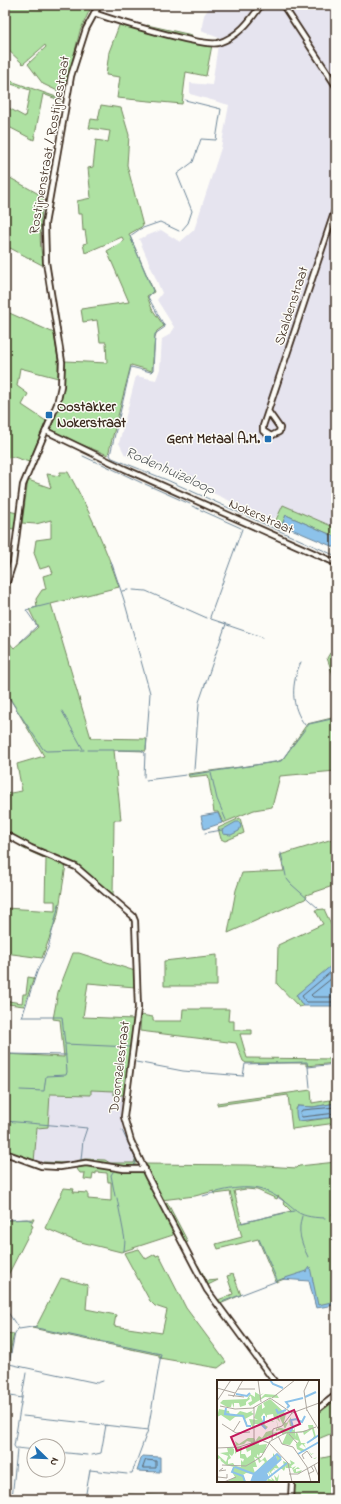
<svg xmlns="http://www.w3.org/2000/svg" width="341" height="1504" font-family="'Indie Flower',sans-serif">
  <style>
    .built { fill: #e6e4ef }
    .green { fill: #aee1a2; stroke: #748660; fill-rule: evenodd }
    .water { fill: #8cc2ea; stroke: #6c8598 }
    .lines { fill: none; stroke-linecap: round; stroke-linejoin: round }
    .shore { stroke: #5b6770; stroke-width: 1 }
    .stream { stroke: #6c8598; stroke-width: 1 }
    .minor-casing { stroke: #3b2a1e; stroke-width: 8 }
    .minor { stroke: #fdfcf7; stroke-width: 4.5 }
    .poi-dot { fill: #1f6fb2; stroke: #fdfcf7; stroke-width: 1.5 }
    .labels { text-anchor: middle; dominant-baseline: central; stroke-width: 3; stroke-linejoin: round; paint-order: stroke }
    .street-label { font-size: 14px; fill: #3b2a1e; stroke: #fdfcf7 }
    .poi-label { font-size: 14px; font-weight: bold; fill: #3b2a1e; stroke: #fdfcf7; text-anchor: start }
    .water-label { font-size: 15px; font-style: italic; fill: #53585b; stroke: #fdfcf7 }
    .inset-river { fill: none; stroke: #8cc2ea; stroke-width: 2 }
    .inset-road { fill: none; stroke: #afa8a0; stroke-width: 1 }
    .view { fill: #c2185b; fill-opacity: 0.15; stroke: #c2185b; stroke-width: 2 }
    .inset-edge { fill: none; stroke: #3b2a1e; stroke-width: 2 }
  </style>
  <rect width="100%" height="100%" fill="#fdfcf7"/>
  <filter id="ink" filterUnits="userSpaceOnUse"><feTurbulence type="fractalNoise" baseFrequency=".025" numOctaves="2"/><feDisplacementMap in="SourceGraphic" scale="8" xChannelSelector="R" yChannelSelector="G"/><feConvolveMatrix kernelMatrix="1 2 1 2 8 2 1 2 1" color-interpolation-filters="sRGB"/></filter>
  <g filter="url(#ink)">
    <g class="built">
      <polygon points="211,5 336,5 336,528 283,505 277,516 271,520 174,475 125,455 119,443 136,376 156,380 160,369 162,339 169,335 174,327 157,300 162,293 139,239 161,230 180,242 194,230 221,148 229,105 190,94 190,83 212,85 219,38 201,31 204,15"/>
      <polygon points="90,1090 115,1091 115,1095 125,1095 121,1109 123,1131 136,1157 134,1163 110,1163 105,1160 85,1159 66,1163 44,1162 44,1165 34,1162 37,1128 48,1127 50,1094 90,1095"/>
    </g>
    <g class="green">
      <polygon points="5,5 92,5 80,31 64,94 43,84 28,64 46,47 45,45 23,64 5,47"/>
      <polygon points="120,23 212,45 206,76 186,72 182,104 117,98 120,77 106,75 109,52"/>
      <polygon points="147,25 192,35 191,38 146,27"/>
      <polygon points="5,79 62,99 62,101 43,94 34,140 5,125 5,106 25,117 30,90 5,82"/>
      <polygon points="101,105 121,108 129,135 127,165 143,226 129,234 154,292 147,296 152,309 164,326 157,331 155,337 152,371 131,365 108,455 55,434 51,430 63,393 65,361 107,363 106,342 100,342 97,320 83,322 81,309 129,302 107,251 124,241 122,237 85,253 83,244 87,243 85,230 83,231 82,214 78,214 77,201 91,198 88,168 93,167 96,140 108,142 110,131 89,128 91,119 98,120"/>
      <path d="M5 175 44 197C40 222 38 242 44 266L10 248 5 259Z"/>
      <polygon points="5,311 54,333 58,359 58,378 20,368 17,386 28,394 22,405 46,421 29,462 14,457 5,458"/>
      <path d="M60 472H68C88 508 106 547 119 587L51 604 91 738 147 739 146 751 114 750 121 820H114L113 895 79 866 28 845 5 832V794L22 791 17 764 44 756 5 690V642L7 640 14 648 38 627 29 609 37 607 36 599 42 590 46 589 43 576 53 573 50 566 40 569 34 553 36 540 51 538V520L36 524 22 523 28 480 51 488 47 474 60 476Z"/>
      <polygon points="283,505 336,528 336,537 286,515 280,529 273,526"/>
      <polygon points="5,510 17,513 14,529 5,528"/>
      <polygon points="330,653 336,655 336,683 327,658"/>
      <polygon points="336,717 336,771 280,776 272,807 254,810 223,823 218,812 214,812 208,775 189,777 188,774 277,762 283,759 307,724"/>
      <polygon points="240,818 244,833 225,841 221,839 218,828"/>
      <polygon points="336,838 336,885 306,895 307,897 305,899 228,933 236,890 242,873 284,871 280,855"/>
      <polygon points="19,845 66,865 58,915 42,958 5,953 5,908 55,911 55,901 45,901 46,859 22,848"/>
      <polygon points="324,909 334,931 336,930 336,1006 334,966 296,995 303,1006 299,1007 277,984 278,945 323,924 315,910"/>
      <polygon points="73,953 79,953 135,971 135,987 88,983 83,1017 135,1019 125,1095 114,1095 114,1091 91,1090 91,1095 50,1094 48,1127 37,1128 34,1162 5,1151 5,1054 64,1057 60,1020 53,1019 58,992"/>
      <polygon points="217,955 217,986 164,986 164,961"/>
      <polygon points="28,977 34,978 24,1006 8,1004 8,1001 22,1003 23,994 26,994"/>
      <polygon points="183,1009 229,1009 228,1021 234,1021 234,1030 252,1030 252,1034 240,1034 247,1058 336,1059 336,1063 306,1066 306,1063 246,1063 243,1061 236,1043 140,1031 141,1015 153,1017 153,1021 182,1021"/>
      <polygon points="311,1090 312,1103 336,1099 336,1103 313,1107 298,1106 296,1109 297,1118 306,1121 336,1117 336,1123 292,1129 288,1095 217,1105 217,1103"/>
      <polygon points="136,1157 136,1165 134,1167 127,1168 94,1163 65,1166 44,1165 43,1162 66,1163 85,1159 105,1160 110,1163 134,1163"/>
      <path d="M336 1162V1304L316 1307 309 1279 290 1277 276 1282 258 1239 218 1249 216 1244 242 1237 230 1192 215 1194 214 1191 195 1196 161 1200 144 1164 249 1165 297 1168 299 1166ZM246 1189 257 1190 277 1199 278 1196 284 1201 283 1203 291 1211 242 1223 234 1191Z"/>
      <polygon points="90,1166 111,1170 143,1172 173,1233 173,1235 121,1252 73,1240 45,1228 64,1188 74,1189 73,1192 88,1193 88,1199 111,1201 111,1182 108,1182 107,1173 96,1172 96,1174 93,1173 92,1180 84,1179 85,1173 80,1173 77,1169 77,1167"/>
      <polygon points="167,1202 188,1242 184,1244 163,1203"/>
      <polygon points="34,1219 31,1225 33,1226 5,1281 5,1220"/>
      <polygon points="139,1249 146,1259 155,1254 156,1256 159,1255 186,1308 226,1362 218,1368 159,1358 159,1355 32,1328 37,1325 61,1278 88,1285 86,1309 116,1315 114,1326 162,1333 167,1310 155,1306 150,1301 124,1253"/>
      <polygon points="198,1265 207,1281 218,1280 206,1286 195,1266"/>
      <polygon points="233,1274 241,1295 220,1304 218,1300 233,1294 227,1276"/>
      <polygon points="5,1333 14,1334 7,1365 5,1365"/>
      <polygon points="336,1397 336,1439 334,1435 331,1436 330,1434 318,1439 318,1413"/>
      <polygon points="336,1455 336,1499 293,1499 294,1481 318,1481 318,1459"/>
      <polygon points="123,1494 247,1499 123,1499"/>
    </g>
    <g class="water">
      <polygon points="286,515 336,537 336,548 282,525"/>
      <polygon points="218,813 222,823 204,829 201,816"/>
      <polygon points="236,822 239,822 241,826 239,831 231,835 223,834 222,830"/>
      <polygon points="332,965 334,966 335,1006 303,1006 296,995"/>
      <path d="M336 1103V1117L298 1121C296 1116 295 1110 298 1106L313 1107Z"/>
      <polygon points="310,1267 318,1305 336,1301 336,1305 316,1308 309,1281 282,1279 307,1271"/>
      <polygon points="142,1456 160,1457 160,1472 137,1471"/>
    </g>
    <g class="lines">
      <g class="shore">
        <polyline points="336,970 332,971 302,996 306,1002 336,1002"/>
        <polyline points="336,975 311,995 313,997 336,997"/>
        <polyline points="336,1107 302,1110 300,1113 302,1117 336,1113"/>
        <polygon points="146,1460 156,1461 156,1468 143,1468"/>
      </g>
      <g class="stream">
        <polyline points="182,230 188,223 192,211 177,174 193,162 201,139 216,140 221,109 185,100"/>
        <polyline points="179,231 160,222 140,229 130,236 153,291 148,297 165,327 155,334 153,370 151,372 131,367 110,455 112,458 167,480 293,537"/>
        <polyline points="83,456 98,463"/>
        <polyline points="100,463 142,483"/>
        <polyline points="145,484 190,504"/>
        <polyline points="192,506 241,528"/>
        <polyline points="296,538 336,556"/>
        <polyline points="111,561 124,600 150,693 146,750"/>
        <polyline points="133,590 146,591 207,618"/>
        <polyline points="122,591 128,590"/>
        <polyline points="227,625 262,637"/>
        <polyline points="20,642 37,626 26,610 50,604"/>
        <path d="M301 662C291 683 290 706 305 725"/>
        <polyline points="5,692 43,749 46,751 84,750"/>
        <polyline points="62,711 83,749"/>
        <polyline points="88,750 141,750 145,753 144,777"/>
        <polyline points="194,770 199,702 226,624 211,619 210,617 242,529"/>
        <polyline points="211,773 217,799 226,820"/>
        <polyline points="189,775 281,761 309,724 336,718"/>
        <polyline points="146,780 186,775"/>
        <polyline points="333,811 336,811"/>
        <polyline points="205,833 222,830"/>
        <polyline points="281,853 286,876"/>
        <polyline points="287,879 291,884 318,908"/>
        <polyline points="59,904 48,948 37,972 22,1017 62,1017 65,1044 130,1047"/>
        <polyline points="5,1054 66,1055"/>
        <polyline points="136,1062 183,1071 243,1076 245,1064 307,1062 308,1067"/>
        <polyline points="310,1087 308,1067 336,1064"/>
        <polyline points="20,1090 44,1091 46,1076 66,1075 67,1072 65,1045"/>
        <polyline points="5,1121 75,1127"/>
        <polyline points="77,1127 87,1128 83,1140 81,1160"/>
        <path d="M76 1162C86 1158 96 1162 106 1164"/>
        <polyline points="44,1163 66,1164"/>
        <polyline points="119,1166 132,1167 135,1164 136,1160 122,1130"/>
        <polyline points="113,1172 111,1175 115,1196"/>
        <path d="M203 1196C226 1189 252 1182 274 1195 299 1209 292 1217 325 1218"/>
        <polyline points="117,1198 125,1240 124,1251"/>
        <polyline points="332,1214 336,1213"/>
        <path d="M302 1216C297 1232 301 1242 308 1257"/>
        <polyline points="5,1220 27,1219 32,1221"/>
        <polyline points="240,1223 294,1211"/>
        <polyline points="259,1239 277,1280"/>
        <polyline points="222,1302 282,1279"/>
        <polyline points="5,1308 19,1329 32,1327 161,1354 148,1430 132,1473 130,1473"/>
        <polyline points="18,1329 15,1333 9,1364 97,1383 103,1381"/>
        <polyline points="5,1395 22,1398"/>
        <polyline points="23,1416 148,1430"/>
        <polyline points="17,1448 34,1450"/>
        <polyline points="58,1452 87,1455"/>
        <polyline points="92,1455 101,1453 106,1425"/>
        <polyline points="15,1499 12,1498 17,1450 14,1446 26,1373"/>
        <polyline points="85,1499 90,1470 127,1474"/>
      </g>
      <defs>
        <g id="minor">
          <polyline points="283,5 336,86"/>
          <path d="M94 13C113 20 203 47 218 43 238 37 250 21 261 5"/>
          <polyline points="268,411 280,428 279,432 271,436 263,431 263,426 336,207"/>
          <polyline points="46,431 125,469 336,563"/>
          <polyline points="5,588 13,563 23,485 57,404 61,386 62,362 46,262 45,224 71,76 86,29 99,5"/>
          <polyline points="5,834 31,848 76,867 133,916 135,921 138,1008 124,1117 131,1141 148,1177 207,1290 274,1381"/>
          <polyline points="5,1153 41,1166 60,1167 86,1163 124,1169 145,1169"/>
          <polyline points="318,1409 336,1395"/>
          <polyline points="291,1499 292,1481"/>
        </g>
      </defs>
      <use href="#minor" class="minor-casing"/>
      <use href="#minor" class="minor"/>
    </g>
  </g>
  <g class="poi-dot">
    <rect x="45" y="411" width="8" height="8" rx="2"/>
    <rect x="264" y="435" width="8" height="8" rx="2"/>
  </g>
  <g class="labels">
    <g class="street-label">
      <text transform="translate(50 145) rotate(-80)">Rostijnenstraat / Rostijnestraat</text>
      <text transform="translate(292 306) rotate(-72)">Skaldenstraat</text>
      <text transform="translate(261 517) rotate(24)">Nokerstraat</text>
      <text transform="translate(120 1067) rotate(-83)">Doornzelestraat</text>
    </g>
    <g class="poi-label">
      <text x="57" y="407">Oostakker<tspan x="57" dy="16">Nokerstraat</tspan></text>
      <text x="260" y="439" text-anchor="end">Gent Metaal A.M.</text>
    </g>
    <g class="water-label">
      <text transform="translate(170 471) rotate(24)">Rodenhuizeloop</text>
    </g>
  </g>
  <g transform="translate(217 1380)">
    <rect width="102" height="102" fill="#fdfcf7"/>
    <path d="M38 12 43 15 47 13 43 16 44 18 48 14 60 15 62 18 48 17 33 26 31 23 35 21 34 16 32 17 33 19 29 22V25L23 27 22 23H17V28L15 23 14 27H10L3 23 6 20 30 19 33 14 38 17ZM53 19 69 34 67 42 70 43 74 37 75 46H73L72 41 68 49 61 34 63 42 58 37 60 42 61 47 71 50V48L77 50V46L79 57V52L92 50 91 45H96L99 57 94 61 97 56 95 49 87 55 86 52H80L84 63H89L87 64 89 68 85 64 82 67 88 70 91 69 94 74 97 73 100 77 98 79H96L100 77 97 73 94 75 91 69 86 72 80 69 79 64 82 61 77 59 73 65 65 64 70 53 66 55 63 50 59 51V48L61 49 59 38 55 40 57 42 53 41 52 39 57 38 56 34 50 35V38L47 33 44 37 48 45 51 47 49 49 44 44H37L36 50 32 39 41 40 37 38 41 26 45 24V29L48 27 46 23ZM2 29 12 31 13 35H19L23 31 30 33 37 30 34 32 37 34 28 39 30 43V47L26 36 18 37 13 41 4 35 0 37ZM56 50 55 53 60 52V57L57 53 55 58 51 56 48 60H41L42 65 50 64 47 73H43L42 76 40 74V77L45 76 42 78 44 81 48 77 50 81 56 78V73L58 76 60 74 65 79 59 84 62 88 67 86 66 81 74 84 73 80 78 83 74 86 75 88 79 86 76 90 81 87 83 89H79V92L85 90 83 93H77L75 88H69V86L67 91 65 89 57 88 59 92 57 89 54 92 56 96 52 91 53 97 51 92 50 93 52 99 55 100 54 97 59 102 57 95 60 98 62 94 61 101 60 102H50L51 97 46 93 60 82 59 76 38 94 29 93 26 95 29 102H9L18 97 15 92 17 87 9 85 4 81 3 78 0 80V74L9 82 11 76 3 73 11 72 10 68 14 67 17 69V73L15 76 12 74 14 78 11 80V84L16 83 18 86 24 87V80L26 82 27 79 23 78V68L18 74V67H25L24 74H28L30 78 34 75V70L30 72 28 66H33L34 62 30 61 27 64 19 66 18 61 22 64 31 58H37L41 65 39 60 42 56 45 58 49 52ZM37 77 41 79 42 83 46 80 48 82 38 93 36 87H40Z" fill="#aee1a2" fill-rule="evenodd"/>
    <path d="M59 76 61 82 48 93 51 98 49 102H33L36 94Z" fill="#8cc2ea"/>
    <path class="inset-river" d="M53 0 56 4 66 8M19 14 30 16 33 13M88 17 99 12M9 28 8 34 26 36 30 46H34M70 28 72 26 69 22 86 18M59 29 61 33 69 30M47 36V41L44 44 49 49M80 40 85 42 88 36M73 52 76 47 74 40 80 39M90 63 102 55M81 74 102 62M64 79 49 93 51 98 70 83M17 87 15 92 26 96 28 102M18 87 37 94 60 74 64 78"/>
    <path class="inset-road" d="M41 0 44 22M0 8 18 13M21 9H38M11 15 27 17M16 17 26 0M55 18 78 0M0 21 14 0M3 26 18 29 37 28M37 27V62M36 28 53 18 75 33 102 23M90 30 102 50M90 31 87 11 92 0M5 44 19 53 33 52M16 52 23 41M72 54 80 63M61 56 65 64 76 67 90 87 94 102M55 60 56 49 65 46 75 33M52 62 68 53 85 52 99 47M0 68 22 67 44 60 52 63 71 83 75 102M87 79 85 75 90 71 95 78M5 85 29 86 44 77 53 62M97 85 102 97M6 88 2 91 9 90M72 94H81L102 82M91 94 97 91 94 86M1 97 10 98V94M7 102 19 97"/>
    <path class="view" d="M77 30 83 44 20 71 14 57Z"/>
    <rect width="102" height="102" class="inset-edge"/>
  </g>
  <rect width="341" height="1504" fill="none" stroke="#fdfcf7" stroke-width="20"/>
  <rect x="10" y="10" width="321" height="1484" fill="none" stroke="#3b2a1e" stroke-width="1.5" filter="url(#ink)"/>
  <g transform="translate(46 1458) rotate(113)"><circle r="19" fill="#fdfcf7" stroke="#afa8a0"/>
  <path d="M0-3L7 15L0 10L-7 15Z" fill="#1f6fb2"/>
  <text y="-6" font-size="11" font-weight="bold" text-anchor="middle" fill="#3b2a1e">N</text>
  </g>
</svg>
